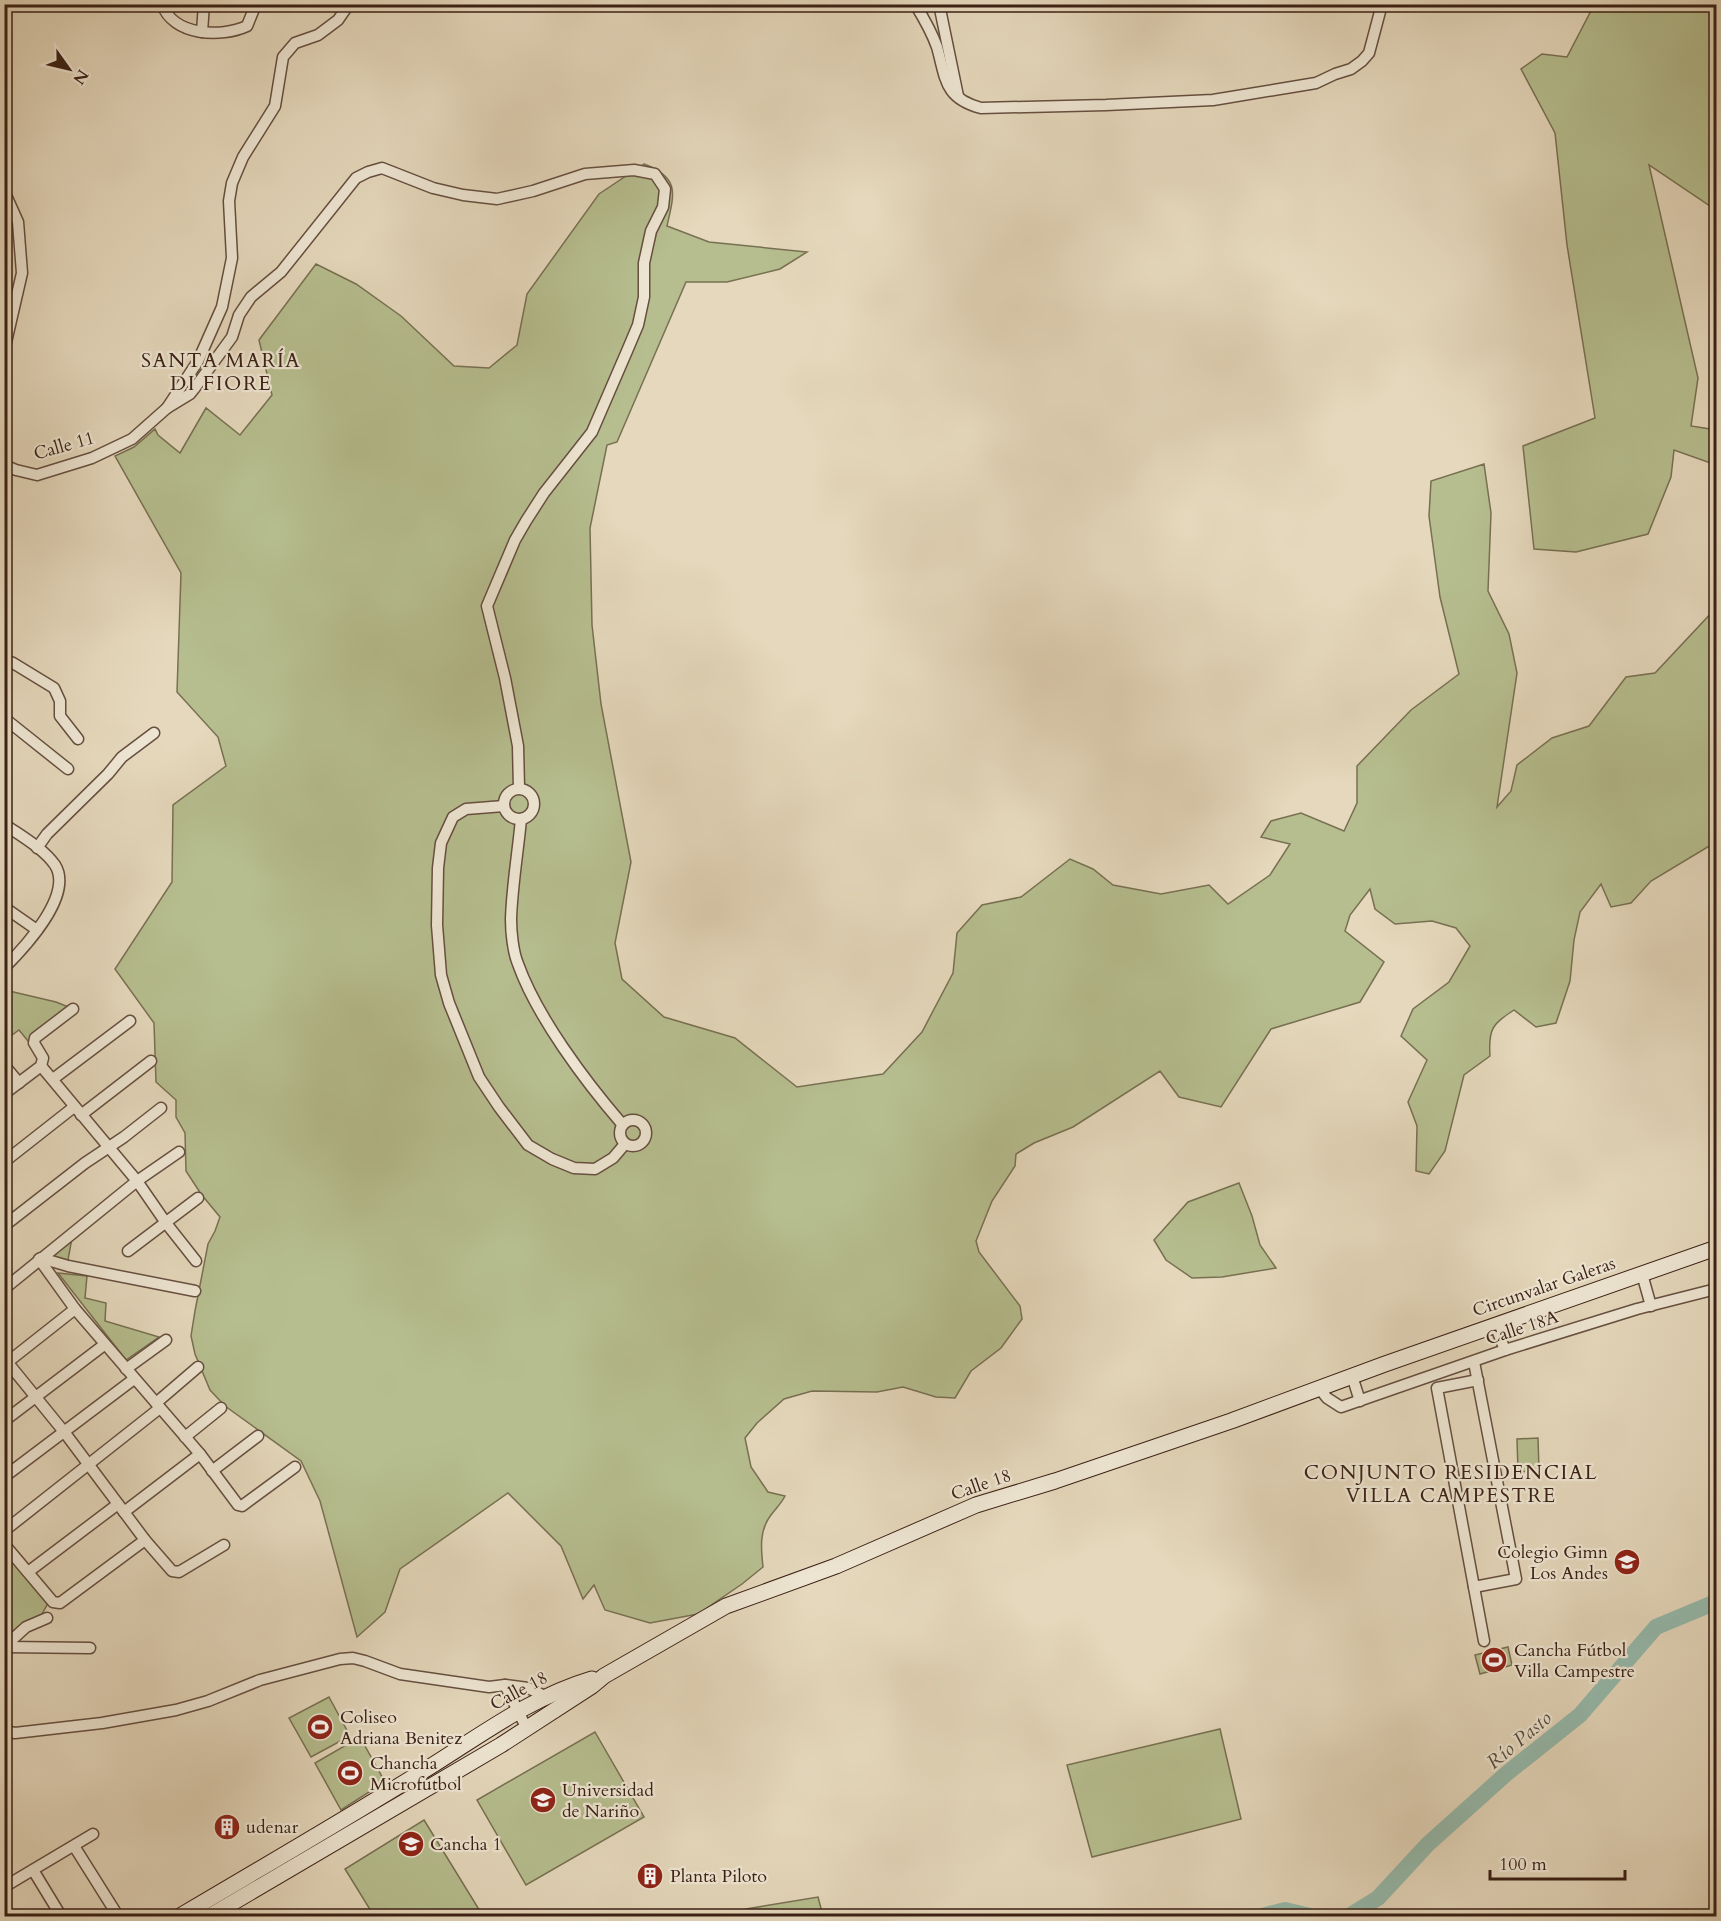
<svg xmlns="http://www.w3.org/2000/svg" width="1721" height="1921" font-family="Cardo,serif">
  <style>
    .green { fill: #b6be8f; stroke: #787052; stroke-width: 1.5 }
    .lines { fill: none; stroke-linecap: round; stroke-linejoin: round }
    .river { stroke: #96baac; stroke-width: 16 }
    .minor-casing { stroke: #664f40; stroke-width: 13 }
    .secondary-casing { stroke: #3b2116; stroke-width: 17 }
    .minor { stroke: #eee6d3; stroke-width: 10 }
    .secondary { stroke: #eee6d3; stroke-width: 15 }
    .labels { text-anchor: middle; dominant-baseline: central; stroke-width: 4.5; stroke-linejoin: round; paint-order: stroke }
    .street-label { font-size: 18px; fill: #3b2116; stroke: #eee6d3 }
    .poi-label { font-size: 18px; fill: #3b2116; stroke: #eee6d3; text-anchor: start }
    .neighbourhood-label { font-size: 20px; letter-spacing: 1.5px; fill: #3b2116; stroke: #eee6d3 }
    .water-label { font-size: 20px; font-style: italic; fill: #564f43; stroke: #eee6d3 }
  </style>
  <rect width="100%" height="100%" fill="#e5d8bc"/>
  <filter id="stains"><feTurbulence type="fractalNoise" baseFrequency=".00333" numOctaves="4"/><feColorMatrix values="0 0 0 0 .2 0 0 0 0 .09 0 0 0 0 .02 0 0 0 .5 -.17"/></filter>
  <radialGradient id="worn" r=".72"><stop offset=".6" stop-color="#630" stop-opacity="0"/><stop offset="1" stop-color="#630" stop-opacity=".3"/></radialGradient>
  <g class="green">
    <polygon points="1594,5 1716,5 1716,210 1649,165 1698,378 1691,426 1716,430 1716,465 1674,450 1671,477 1648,534 1576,552 1534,549 1523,446 1595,418 1567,245 1555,133 1521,69 1542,54 1567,57"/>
    <path d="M644 164C681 178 674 194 667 226L709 242 807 252 780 269 727 282H686L617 442 607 445 590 528 592 625 601 704 631 862 615 943 622 979 664 1017 735 1038 797 1087 883 1074 922 1032 953 973 957 933 982 905 1021 897 1070 859 1093 869 1113 885 1161 894 1209 885 1228 904 1270 875 1290 844 1261 837 1271 821 1301 813 1344 831 1357 803V766L1411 710 1459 674 1440 597 1429 516 1431 481 1484 464 1491 513 1488 591 1509 634 1517 673 1497 807 1511 791 1517 765 1552 738 1589 726 1626 677 1655 673 1716 608V842L1651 881 1631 903 1611 907 1601 884 1580 912 1574 940 1570 981 1556 1023 1536 1027 1514 1010C1493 1024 1488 1028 1490 1056L1464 1075 1445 1151 1429 1174 1416 1171 1417 1126 1408 1102 1427 1060 1401 1036 1413 1009 1449 982 1470 946 1456 928 1432 921 1395 924 1375 909 1370 889 1350 915 1345 931 1384 962 1360 1002 1271 1029 1221 1107 1179 1097 1160 1071 1073 1127 1034 1143 1016 1154 1015 1166 992 1201 976 1241 979 1252 1020 1306 1022 1319 1001 1348 971 1371 955 1398 936 1397 903 1387 877 1392 812 1391 784 1399 757 1423 745 1438 751 1467 768 1492 785 1496C781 1504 776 1508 771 1515 759 1530 761 1549 763 1567L742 1584 698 1614 650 1623 605 1610 594 1585 583 1599 561 1546 508 1493 400 1569 385 1612 357 1637 320 1501 301 1461 225 1406 210 1390 195 1354 191 1336 195 1311 208 1244 215 1231 220 1217 201 1194 186 1171 185 1133 176 1117V1100L156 1082 154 1023 115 969 172 882 173 805 226 766 218 737 177 692 181 573 115 456 134 447 155 429 158 435 180 453 206 408 240 435 272 395 259 340 316 264 356 284 401 316 454 366 489 368 517 345 527 294 599 194Z"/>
    <polygon points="5,990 56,1002 71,1008 28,1041 19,1030 5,1040"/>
    <polygon points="1239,1183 1252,1216 1260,1245 1276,1268 1222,1277 1192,1278 1166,1260 1154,1240 1188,1202"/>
    <polygon points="72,1238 68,1260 47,1257"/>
    <polygon points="58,1273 87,1276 85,1298 106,1303 105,1321 159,1337 126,1360"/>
    <polygon points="1538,1438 1539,1471 1518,1472 1517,1439"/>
    <polygon points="5,1550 48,1603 41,1616 5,1639"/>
    <polygon points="1508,1647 1512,1665 1480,1674 1475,1655"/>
    <polygon points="329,1697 350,1736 311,1757 289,1718"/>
    <polygon points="1220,1729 1241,1819 1092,1857 1067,1765"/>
    <polygon points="595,1732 644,1817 526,1885 477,1800"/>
    <polygon points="360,1737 385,1782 341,1810 315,1763"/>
    <polygon points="424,1820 483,1916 374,1916 345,1869"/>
    <polygon points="818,1897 823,1916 737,1916 746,1909"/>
  </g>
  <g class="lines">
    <g class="river">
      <polyline points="1262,1916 1285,1910 1310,1916"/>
      <polyline points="1349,1916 1378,1898 1428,1844 1506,1774 1580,1715 1656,1627 1716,1602"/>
    </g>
    <defs>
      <g id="minor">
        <path d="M162 4C173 36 221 38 247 26L256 4"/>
        <path d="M915 4C923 17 932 33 937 47 946 79 944 98 981 108L1106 105 1213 100 1316 83 1335 74 1351 69 1362 61 1369 53 1382 4"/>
        <polyline points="939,4 958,96"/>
        <polyline points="202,32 204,4"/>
        <polyline points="4,191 18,222 22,273 4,351"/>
        <polyline points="167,408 190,394 194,389 232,337 239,315 251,297 281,272 356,178 368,172 382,168 433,188 463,195 497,199 533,191 585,174 634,170 655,174 665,189 663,207 651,231 644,263 644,297 638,325 627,351 592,432 544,493 526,521 515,540 487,606 505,678 518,746 519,788"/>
        <polyline points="4,465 16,470 37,475 92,458 132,439 167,408 198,361 222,307 232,258 229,201 232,183 243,157 275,106 283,57 295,43 318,35 338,20 349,4"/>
        <polyline points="4,660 13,663 54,688 60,701 60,716 78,739"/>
        <polyline points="4,718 68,769"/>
        <circle cx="519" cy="804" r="15"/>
        <polyline points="504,806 466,809 453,817 441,843 438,868 437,925 441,975 449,1003 479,1077 499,1107 528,1145 552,1159 574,1168 595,1169 613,1158 625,1144"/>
        <path d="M521 819C518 852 512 886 511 919 511 932 513 952 518 964 537 1017 585 1081 622 1124"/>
        <path d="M4 824C21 836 43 848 55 865 74 895 24 948 4 968"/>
        <polyline points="37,848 47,834 108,774 122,757 154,733"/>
        <polyline points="4,907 37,930"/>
        <polyline points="4,1065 19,1083"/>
        <polyline points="41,1066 137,1181 166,1223 196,1261"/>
        <polyline points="53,1079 130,1021"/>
        <polyline points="4,1094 41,1066 43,1058 34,1043 35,1038 73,1009"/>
        <polyline points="81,1115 151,1061"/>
        <circle cx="633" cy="1133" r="13"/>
        <polyline points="4,1162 74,1107"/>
        <polyline points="4,1226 85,1163 124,1137 161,1108"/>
        <polyline points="128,1251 198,1198"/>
        <polyline points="41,1258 68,1266 195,1291"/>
        <polyline points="39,1259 75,1309 200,1454 238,1505 242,1506 246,1503 295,1467"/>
        <polyline points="1642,1274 1651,1306"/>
        <polyline points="4,1289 137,1181 179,1152"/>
        <polyline points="1495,1325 1505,1350"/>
        <polyline points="4,1358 65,1433 145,1540 172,1571 179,1572 224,1545"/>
        <polyline points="1474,1362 1516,1579 1474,1587"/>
        <polyline points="4,1365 75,1309"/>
        <polyline points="126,1369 166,1340"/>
        <polyline points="1352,1376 1360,1401"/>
        <polyline points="1478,1380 1437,1388 1484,1641"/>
        <polyline points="1319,1388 1327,1398 1341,1407 1505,1350 1637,1309 1716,1289"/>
        <polyline points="156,1403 198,1367"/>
        <polyline points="4,1421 104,1345"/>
        <polyline points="185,1437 221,1408"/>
        <polyline points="212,1471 258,1436"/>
        <polyline points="4,1477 134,1379"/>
        <polyline points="124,1512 200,1454"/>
        <polyline points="4,1531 160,1408"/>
        <polyline points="4,1544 53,1602 60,1603 145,1540"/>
        <polyline points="28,1572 118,1504"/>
        <polyline points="4,1647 26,1627 47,1618"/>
        <polyline points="5,1647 90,1648"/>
        <polyline points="505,1685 527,1729"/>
        <polyline points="4,1731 15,1733 102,1723 176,1710 208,1701 260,1680 340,1659 353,1658 365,1661 400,1674 489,1687 505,1685 528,1688 549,1698"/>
        <polyline points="74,1846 118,1916"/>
        <polyline points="33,1870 61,1916"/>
        <polyline points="4,1887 93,1834"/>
      </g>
      <g id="secondary">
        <path d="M180 1916C260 1869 340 1822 420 1773 476 1739 528 1698 592 1679"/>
        <polyline points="210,1916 501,1745 592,1686 604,1676 726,1606 836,1566 976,1505 1055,1481 1231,1421 1385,1364 1716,1248"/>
      </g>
    </defs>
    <use href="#minor" class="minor-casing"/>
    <use href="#secondary" class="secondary-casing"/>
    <use href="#minor" class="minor"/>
    <use href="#secondary" class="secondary"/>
  </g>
  <defs>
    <symbol id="school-disc" viewBox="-11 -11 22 22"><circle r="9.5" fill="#8f2418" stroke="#eee6d3"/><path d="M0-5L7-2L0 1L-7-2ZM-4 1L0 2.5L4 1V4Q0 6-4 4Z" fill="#fff"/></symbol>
    <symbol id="stadium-disc" viewBox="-11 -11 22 22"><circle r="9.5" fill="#8f2418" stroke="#eee6d3"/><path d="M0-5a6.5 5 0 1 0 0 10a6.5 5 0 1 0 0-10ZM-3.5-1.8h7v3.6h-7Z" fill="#fff"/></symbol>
    <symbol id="university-disc" viewBox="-11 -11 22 22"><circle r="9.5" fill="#8f2418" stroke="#eee6d3"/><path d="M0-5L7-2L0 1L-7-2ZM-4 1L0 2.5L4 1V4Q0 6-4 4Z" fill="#fff"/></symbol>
    <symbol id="building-disc" viewBox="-11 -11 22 22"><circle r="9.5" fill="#8f2418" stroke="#eee6d3"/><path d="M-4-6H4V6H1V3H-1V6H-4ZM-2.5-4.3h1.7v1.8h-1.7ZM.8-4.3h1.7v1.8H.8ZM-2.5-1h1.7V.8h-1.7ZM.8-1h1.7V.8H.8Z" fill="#fff"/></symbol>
  </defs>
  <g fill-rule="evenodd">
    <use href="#school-disc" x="1612" y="1547" width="30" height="30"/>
    <use href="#stadium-disc" x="1479" y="1645" width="30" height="30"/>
    <use href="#stadium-disc" x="305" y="1712" width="30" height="30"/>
    <use href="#stadium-disc" x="335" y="1758" width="30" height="30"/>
    <use href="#university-disc" x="528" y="1785" width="30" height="30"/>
    <use href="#building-disc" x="212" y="1812" width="30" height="30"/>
    <use href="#university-disc" x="396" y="1829" width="30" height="30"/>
    <use href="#building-disc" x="635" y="1861" width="30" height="30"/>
  </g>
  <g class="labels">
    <g class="street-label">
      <text transform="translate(64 446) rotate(-16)">Calle 11</text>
      <text transform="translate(1544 1287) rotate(-19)">Circunvalar Galeras</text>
      <text transform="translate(1522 1328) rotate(-18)">Calle 18A</text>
      <text transform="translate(981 1485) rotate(-19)">Calle 18</text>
      <text transform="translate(519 1691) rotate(-28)">Calle 18</text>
    </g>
    <g class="poi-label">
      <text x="1608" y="1552" text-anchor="end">Colegio Gimn<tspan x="1608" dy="21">Los Andes</tspan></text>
      <text x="1514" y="1650">Cancha Fútbol<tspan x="1514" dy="21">Villa Campestre</tspan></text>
      <text x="340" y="1717">Coliseo<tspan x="340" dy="21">Adriana Benitez</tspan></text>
      <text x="370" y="1763">Chancha<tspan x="370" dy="21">Microfutbol</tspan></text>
      <text x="562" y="1790">Universidad<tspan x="562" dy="21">de Nariño</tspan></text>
      <text x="246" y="1827">udenar</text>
      <text x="430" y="1844">Cancha 1</text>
      <text x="670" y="1876">Planta Piloto</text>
    </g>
    <g class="neighbourhood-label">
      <text x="221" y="360">SANTA MARÍA<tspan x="221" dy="23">DI FIORE</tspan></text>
      <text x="1451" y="1472">CONJUNTO RESIDENCIAL<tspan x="1451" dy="23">VILLA CAMPESTRE</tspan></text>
    </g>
    <g class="water-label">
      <text transform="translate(1519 1740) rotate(-40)">Río Pasto</text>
    </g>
  </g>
  <rect width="1721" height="1921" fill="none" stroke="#e5d8bc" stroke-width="24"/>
  <rect x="6" y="6" width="1709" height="1909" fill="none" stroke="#3b2116" stroke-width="3"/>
  <rect x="12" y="12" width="1697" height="1897" fill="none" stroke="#3b2116" stroke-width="1.5"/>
  <g transform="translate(69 69) rotate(124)" stroke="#eee6d3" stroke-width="4.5" paint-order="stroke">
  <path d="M0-4.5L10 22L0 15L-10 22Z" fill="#3b2116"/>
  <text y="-9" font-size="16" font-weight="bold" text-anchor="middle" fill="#3b2116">N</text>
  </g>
  <path d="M1490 1870v9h135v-9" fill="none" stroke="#3b2116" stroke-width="3"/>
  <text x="1499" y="1870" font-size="18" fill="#3b2116" stroke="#eee6d3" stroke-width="4.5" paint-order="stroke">100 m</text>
  <rect width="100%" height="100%" filter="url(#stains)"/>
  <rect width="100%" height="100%" fill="url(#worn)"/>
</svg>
